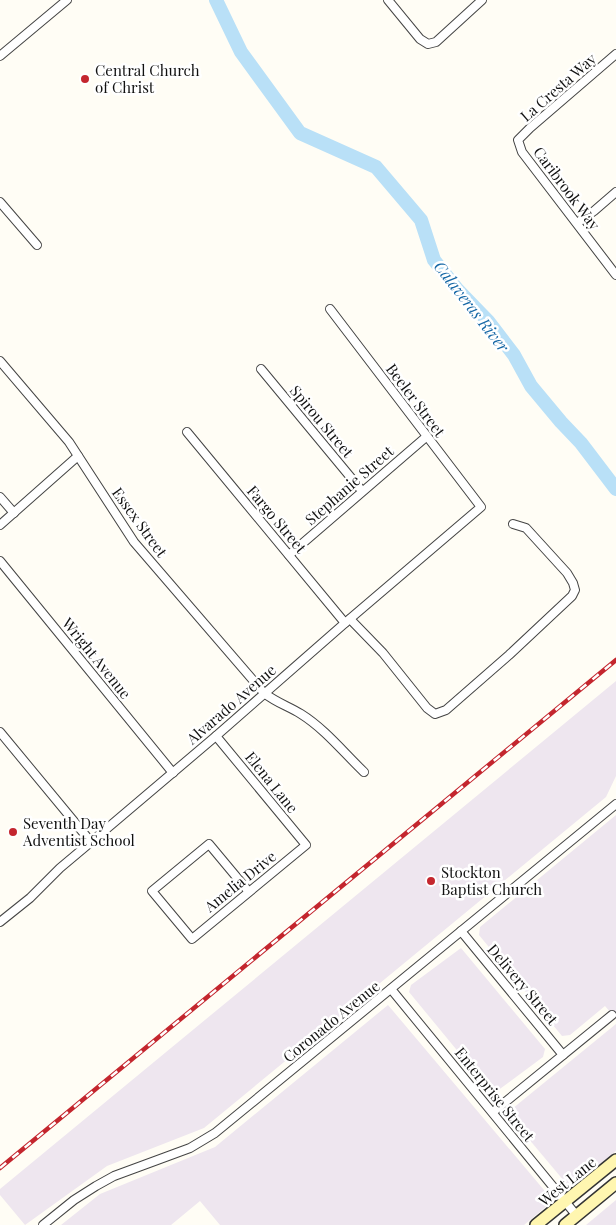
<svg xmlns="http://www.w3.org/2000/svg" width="616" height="1225" font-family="'Playfair Display',serif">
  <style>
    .industrial { fill: #eee6ef }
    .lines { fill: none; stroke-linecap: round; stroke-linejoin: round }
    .river { stroke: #b9e0f7; stroke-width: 14 }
    .street-casing { stroke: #444; stroke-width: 10 }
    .secondary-casing { stroke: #333; stroke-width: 14 }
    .street { stroke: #fff; stroke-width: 8 }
    .secondary { stroke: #fff6b0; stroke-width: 11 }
    .rail-casing { stroke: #c4262e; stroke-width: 4.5 }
    .rail { stroke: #fff; stroke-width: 2.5; stroke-dasharray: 8; stroke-linecap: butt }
    .poi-dot { fill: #c4262e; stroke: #fff; stroke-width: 2 }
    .labels { text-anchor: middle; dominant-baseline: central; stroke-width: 5; stroke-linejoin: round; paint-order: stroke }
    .poi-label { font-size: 15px; fill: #111; stroke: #fff; text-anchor: start }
    .street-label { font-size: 15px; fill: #111; stroke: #fff }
    .water-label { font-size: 16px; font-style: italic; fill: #1768a6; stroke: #fff }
  </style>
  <rect width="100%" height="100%" fill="#fffdf5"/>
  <g class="industrial">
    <polygon points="616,681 616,776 606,797 204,1128 107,1166 25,1225 0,1195 0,1189"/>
    <polygon points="616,815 616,1019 605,1006 570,1035 562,1036 479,935 480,927"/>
    <polygon points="461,948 545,1049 543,1057 493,1094 409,992 411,985"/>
    <polygon points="388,1005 549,1196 548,1205 524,1225 220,1225 200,1201 171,1225 61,1225 100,1194 215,1147"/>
    <polygon points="616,1024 616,1151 570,1188 512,1119 512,1109"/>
    <polygon points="616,1200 616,1225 586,1225"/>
  </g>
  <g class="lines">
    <polyline class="river" points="216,0 241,52 300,133 376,167 421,220 434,260 457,289 488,321 514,355 531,386 561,422 581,443 616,489"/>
    <defs>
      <g id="street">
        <polyline points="388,0 420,39 428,44 436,42 482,0"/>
        <polyline points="616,54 530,128 518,140 522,152 616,275"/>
        <polyline points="0,56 67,0"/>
        <polyline points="0,202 37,245"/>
        <polyline points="577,223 594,211 616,192"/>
        <path d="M0 361 69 442 134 542 264 693C277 703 288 706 301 714 325 729 344 753 364 772"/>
        <polyline points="261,369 362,491"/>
        <polyline points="187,432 345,623"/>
        <polyline points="0,497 14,513"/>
        <polyline points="0,525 78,456"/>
        <polyline points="289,555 426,437"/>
        <polyline points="0,561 173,773"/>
        <polyline points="350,619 383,653 427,708 435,714 446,710 509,655 572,596 575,590 573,583 567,573 526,528 513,524"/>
        <polyline points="0,732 91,842"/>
        <polyline points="216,736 306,845 192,939 152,891 209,844 249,892"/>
        <polyline points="0,922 30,898 60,868 91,842 216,736 345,623 481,507 330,309"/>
        <polyline points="461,931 563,1055"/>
        <polyline points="391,989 577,1216"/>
        <polyline points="493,1112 612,1015"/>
        <polyline points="43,1225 74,1200 96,1186 114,1176 190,1148 215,1133 616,804"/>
      </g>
      <g id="secondary">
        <polyline points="536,1225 616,1160"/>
        <polyline points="565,1225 616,1183"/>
      </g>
    </defs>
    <use href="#street" class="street-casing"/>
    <use href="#secondary" class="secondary-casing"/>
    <use href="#street" class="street"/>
    <use href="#secondary" class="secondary"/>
    <defs>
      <polyline id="rail" points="0,1168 616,660"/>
    </defs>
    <use href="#rail" class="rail-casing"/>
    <use href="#rail" class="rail"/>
  </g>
  <g class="poi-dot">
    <circle cx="85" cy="79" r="5"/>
    <circle cx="13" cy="832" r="5"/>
    <circle cx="431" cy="881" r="5"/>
  </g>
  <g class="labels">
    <g class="poi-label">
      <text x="95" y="70">Central Church<tspan x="95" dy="17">of Christ</tspan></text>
      <text x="23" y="823">Seventh Day<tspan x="23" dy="17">Adventist School</tspan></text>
      <text x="441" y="872">Stockton<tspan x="441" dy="17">Baptist Church</tspan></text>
    </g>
    <g class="street-label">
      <text transform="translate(558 87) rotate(-41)">La Cresta Way</text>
      <text transform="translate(567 188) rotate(53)">Caribrook Way</text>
      <text transform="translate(416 400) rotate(53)">Beeler Street</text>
      <text transform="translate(322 421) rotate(50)">Spirou Street</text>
      <text transform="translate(349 485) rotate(-41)">Stephanie Street</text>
      <text transform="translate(277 519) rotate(50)">Fargo Street</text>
      <text transform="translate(140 522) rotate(54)">Essex Street</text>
      <text transform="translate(97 658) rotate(51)">Wright Avenue</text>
      <text transform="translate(231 704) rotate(-41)">Alvarado Avenue</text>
      <text transform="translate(272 782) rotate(51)">Elena Lane</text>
      <text transform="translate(240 881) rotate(-39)">Amelia Drive</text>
      <text transform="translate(523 984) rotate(50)">Delivery Street</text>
      <text transform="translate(331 1021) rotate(-39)">Coronado Avenue</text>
      <text transform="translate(495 1094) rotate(51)">Enterprise Street</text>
      <text transform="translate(567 1181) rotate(-39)">West Lane</text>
    </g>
    <g class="water-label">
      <text transform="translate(472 306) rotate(52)">Calaveras River</text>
    </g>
  </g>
</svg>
